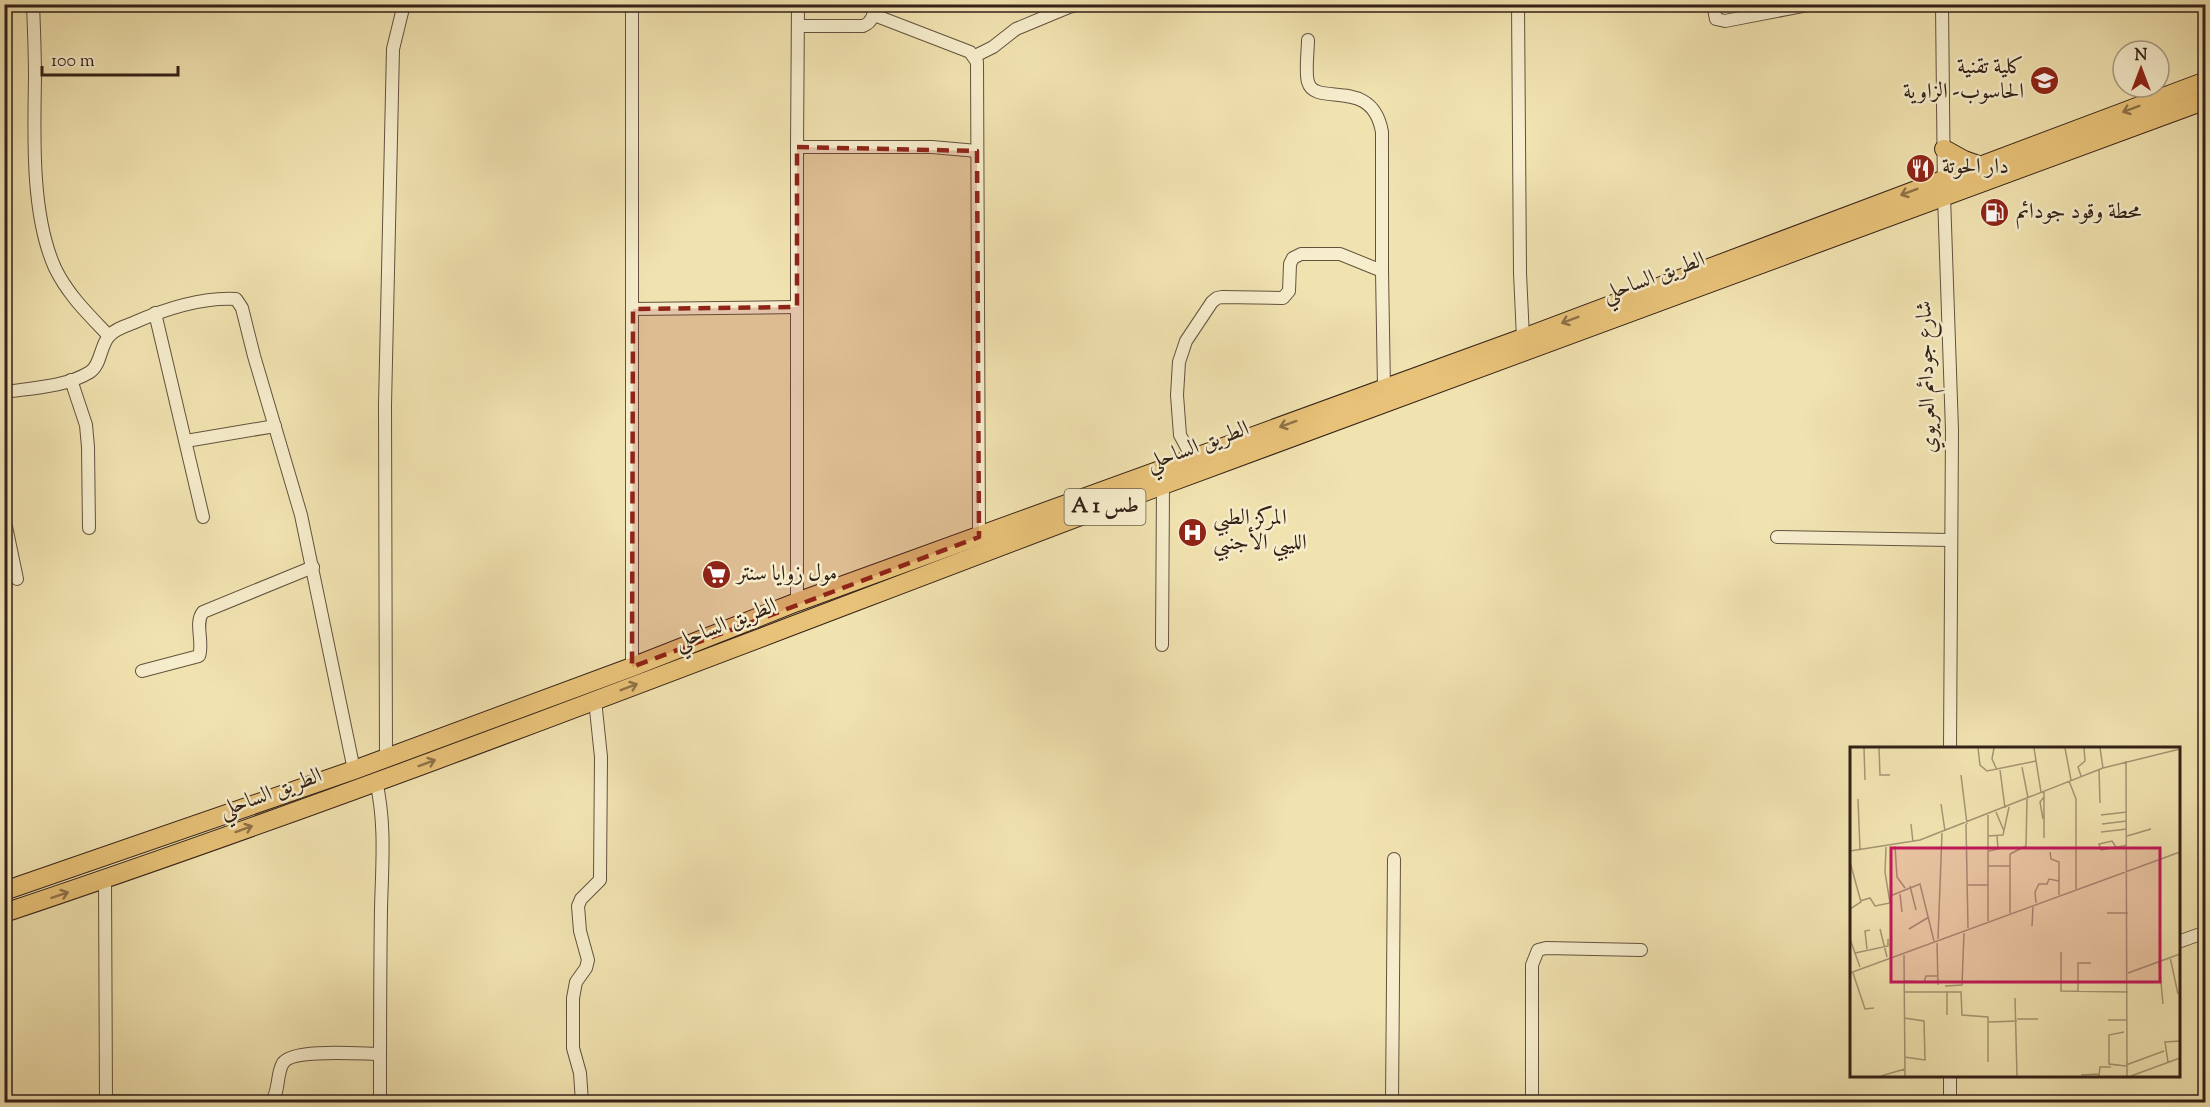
<svg xmlns="http://www.w3.org/2000/svg" width="2210" height="1107" font-family="'Sorts Mill Goudy',Amiri,serif">
  <style>
    .lines { fill: none; stroke-linecap: round; stroke-linejoin: round }
    .minor-casing { stroke: #62523e; stroke-width: 14 }
    .highway-casing { stroke: #332118; stroke-width: 20 }
    .minor { stroke: #f6edcc; stroke-width: 12 }
    .highway { stroke: #e8c278; stroke-width: 18 }
    .oneway { stroke: #8e7248 }
    .marked { fill: #8f2418; fill-opacity: 0.2; stroke: #8f2418; stroke-width: 4.5; stroke-dasharray: 12 8; stroke-linejoin: round }
    .labels { text-anchor: middle; dominant-baseline: central; stroke-width: 5; stroke-linejoin: round; paint-order: stroke }
    .shield { fill: #f6edcc; stroke: #6e5e4e; stroke-width: 1.5 }
    .shield-label { font-size: 21px; font-weight: bold; fill: #332118 }
    .poi-label { font-size: 22px; fill: #332118; stroke: #f6edcc; text-anchor: start }
    .street-label { font-size: 22px; fill: #332118; stroke: #f6edcc }
    .inset-road { fill: none; stroke: #a59573; stroke-width: 1.5 }
    .view { fill: #c2185b; fill-opacity: 0.15; stroke: #c2185b; stroke-width: 3 }
    .inset-edge { fill: none; stroke: #332118; stroke-width: 3 }
  </style>
  <rect width="100%" height="100%" fill="#f1e3b0"/>
  <filter id="stains"><feTurbulence type="fractalNoise" baseFrequency=".00333" numOctaves="4"/><feColorMatrix values="0 0 0 0 .2 0 0 0 0 .09 0 0 0 0 .02 0 0 0 .5 -.17"/></filter>
  <radialGradient id="worn" r=".72"><stop offset=".6" stop-color="#630" stop-opacity="0"/><stop offset="1" stop-color="#630" stop-opacity=".3"/></radialGradient>
  <g class="lines">
    <defs>
      <g id="minor">
        <path d="M33 4C34 29 35 53 35 78 34 135 31 215 55 268 68 295 89 315 109 336"/>
        <polyline points="1518,4 1520,273 1523,338"/>
        <polyline points="1713,4 1716,19 1725,21 1813,4"/>
        <polyline points="1942,4 1944,196 1952,430 1950,748"/>
        <polyline points="874,15 970,52 977,62 979,537"/>
        <path d="M798 26H863C873 22 874 14 874 4"/>
        <path d="M1308 40C1308 51 1305 72 1308 82 1315 108 1372 75 1382 132V271L1384 389"/>
        <polyline points="975,56 993,47 1016,29 1069,7 1081,4"/>
        <polyline points="797,147 932,147 977,151"/>
        <polyline points="633,309 797,307"/>
        <polyline points="155,313 203,517"/>
        <polyline points="71,380 86,425 88,447 89,528"/>
        <path d="M4 392C32 388 66 387 90 372 101 365 100 346 109 336 115 329 125 326 133 323 165 309 201 297 236 299L242 308 254 356 301 515 354 770"/>
        <polyline points="186,441 275,426"/>
        <polyline points="1193,459 1180,435 1177,395 1179,362 1186,341 1212,302 1217,298 1222,297 1283,298 1289,291 1290,264 1293,258 1301,254 1340,254 1382,271"/>
        <polyline points="4,517 17,579"/>
        <polyline points="1777,537 1950,540"/>
        <polyline points="797,602 797,147 798,4"/>
        <polyline points="1162,645 1163,485"/>
        <polyline points="632,667 632,4"/>
        <path d="M142 671 199 656C204 642 194 623 203 612L313 567"/>
        <polyline points="386,757 385,405 393,49 404,4"/>
        <path d="M376 781C386 824 382 866 381 909 380 974 380 1038 380 1102"/>
        <polyline points="105,880 106,1102"/>
        <polyline points="2178,942 2206,932"/>
        <polyline points="1950,1076 1950,1102"/>
        <polyline points="106,1101 152,1102"/>
        <path d="M271 1102C280 1091 276 1074 283 1063 293 1048 362 1054 380 1054"/>
        <polyline points="582,1102 580,1073 573,1048 573,998 576,982 586,968 588,960 580,931 578,906 581,899 600,880 601,757 595,700"/>
        <polyline points="1392,1102 1394,859"/>
        <polyline points="1532,1102 1532,965 1538,950 1546,948 1641,950"/>
      </g>
      <g id="highway">
        <polyline points="1944,149 1964,160 1981,166"/>
        <polyline points="4,891 354,770 632,667 797,602 1523,338 2206,81"/>
        <path d="M4 913C392 783 772 632 1155 488 1504 357 1856 230 2206 100"/>
      </g>
    </defs>
    <use href="#minor" class="minor-casing"/>
    <use href="#highway" class="highway-casing"/>
    <use href="#minor" class="minor"/>
    <use href="#highway" class="highway"/>
  </g>
  <defs><path id="oneway-shaft" d="M-6 0H5M1.5-3L5.5 0L1.5 3" fill="none" stroke-width="1.6" stroke-linecap="round" stroke-linejoin="round" transform="scale(1.5)"/></defs>
  <g class="oneway">
    <use href="#oneway-shaft" transform="translate(2131 109) rotate(159)"/>
    <use href="#oneway-shaft" transform="translate(1909 192) rotate(159)"/>
    <use href="#oneway-shaft" transform="translate(1570 320) rotate(159)"/>
    <use href="#oneway-shaft" transform="translate(1288 424) rotate(160)"/>
    <use href="#oneway-shaft" transform="translate(629 687) rotate(-21)"/>
    <use href="#oneway-shaft" transform="translate(427 763) rotate(-20)"/>
    <use href="#oneway-shaft" transform="translate(244 829) rotate(-20)"/>
    <use href="#oneway-shaft" transform="translate(60 895) rotate(-19)"/>
  </g>
  <path class="marked" d="M797 147 977 151 979 537 632 667 633 309 797 307Z"/>
  <defs>
    <symbol id="university-disc" viewBox="-11 -11 22 22"><circle r="9.5" fill="#8f2418" stroke="#f6edcc"/><path d="M0-5L7-2L0 1L-7-2ZM-4 1L0 2.5L4 1V4Q0 6-4 4Z" fill="#fff"/></symbol>
    <symbol id="restaurant-disc" viewBox="-11 -11 22 22"><circle r="9.5" fill="#8f2418" stroke="#f6edcc"/><path d="M-5-6h1v4h1v-4h1v4h1v-4h1v5L-1.5 .5V6h-2V.5L-5-1ZM5-6V6H3V1.5H1.5Q1.5-4 5-6Z" fill="#fff"/></symbol>
    <symbol id="fuel-disc" viewBox="-11 -11 22 22"><circle r="9.5" fill="#8f2418" stroke="#f6edcc"/><path d="M-5.5-6h7V0h2V4h1.3V-2.5L3-4.5l.8-.8L6-3V5H2.5V1h-1V6h-7ZM-4.2-4.7v3.2H.2V-4.7Z" fill="#fff"/></symbol>
    <symbol id="hospital-disc" viewBox="-11 -11 22 22"><circle r="9.5" fill="#8f2418" stroke="#f6edcc"/><path d="M-5-5h3v3.5h4V-5h3V5h-3V1.5h-4V5h-3Z" fill="#fff"/></symbol>
    <symbol id="supermarket-disc" viewBox="-11 -11 22 22"><circle r="9.5" fill="#8f2418" stroke="#f6edcc"/><path d="M-6-5.5h2.5l.6 2H6L4.5 2H-2.5L-4.4-4H-6ZM-1.5 3.2a1.3 1.3 0 1 0 .1 0ZM3 3.2a1.3 1.3 0 1 0 .1 0Z" fill="#fff"/></symbol>
  </defs>
  <g fill-rule="evenodd">
    <use href="#university-disc" x="2028" y="64" width="33" height="33"/>
    <use href="#restaurant-disc" x="1904" y="152" width="33" height="33"/>
    <use href="#fuel-disc" x="1978" y="196" width="33" height="33"/>
    <use href="#hospital-disc" x="1176" y="516" width="33" height="33"/>
    <use href="#supermarket-disc" x="700" y="558" width="33" height="33"/>
  </g>
  <g class="labels">
    <rect class="shield" x="1064.5" y="489" width="81" height="36" rx="4.5"/>
    <g class="shield-label">
      <text x="1105" y="507">A 1 طس</text>
    </g>
    <g class="poi-label">
      <text x="2024" y="68" text-anchor="end">كلية تقنية<tspan x="2024" dy="25">الحاسوب- الزاوية</tspan></text>
      <text x="1942" y="168">دار الحوتة</text>
      <text x="2016" y="213">محطة وقود جودائم</text>
      <text x="1213" y="519">المركز الطبي<tspan x="1213" dy="25">الليبي الأجنبي</tspan></text>
      <text x="737" y="575">مول زوايا سنتر</text>
    </g>
    <g class="street-label">
      <text transform="translate(1654 278) rotate(-20)">الطريق الساحلي</text>
      <text transform="translate(1928 377) rotate(-92)">شارع جودائم العريوي</text>
      <text transform="translate(1198 447) rotate(-20)">الطريق الساحلي</text>
      <text transform="translate(726 625) rotate(-21)">الطريق الساحلي</text>
      <text transform="translate(271 794) rotate(-20)">الطريق الساحلي</text>
    </g>
  </g>
  <g transform="translate(1850 747)">
    <rect width="330" height="330" fill="#f1e3b0"/>
    <path class="inset-road" d="M14 1 15 33M29 1 30 28H40M128 1 130 18 137 24 186 14M144 1 142 12 147 23M184 1 191 45M215 1 221 33M250 1 253 21M276 14 277 329M172 20 178 51M150 23 155 61M249 23 250 56M111 28 117 77M231 29 228 20 235 14 234 1M219 34 226 52V142M8 52 10 103M91 57 95 84M146 65 154 84M251 68 277 65M193 72 190 55 194 50M61 77 63 95M116 77 118 181M252 77 277 74M251 85 277 82M138 89 153 88 159 60M277 89 301 82M194 91V44M45 99 47 130 55 141M266 100 262 94 249 97 251 103 273 99 277 98M0 104 70 93 253 21 330 2M139 104 148 102 147 89M200 105 201 112 209 115V148M160 107 176 99 177 52M160 107V166M0 115 11 155 0 162M138 119H160M118 138H138M60 139 66 163M50 147 52 165M40 149 70 137 84 194M10 154 20 151 25 159 40 156 35 125 36 100M186 156 185 145 189 137H197L199 132 209 134M257 166H278M138 174V68M182 179 183 160M30 182 37 210M59 182 79 170M0 192 10 220M88 192 92 86M87 196 88 238M17 202 15 184 20 183M211 205V244L278 245M5 206 38 199V192M54 208 55 329M320 210 328 247M309 214 313 257M0 226 330 105M3 226 15 262 24 261M278 226 330 207M54 234 74 235 76 229H87M95 239 112 238 114 186M228 244V216H241M54 245H111L112 268 138 270V315M165 251 167 329M97 268V245M54 271 74 274 75 313 54 310M167 272H188M258 273H277M139 275 167 274M274 285 259 288V317L276 319M318 315 315 295 330 294M276 318 314 304M231 328 249 327M31 329 55 322M249 329 250 320H261M281 329 330 311"/>
    <path class="view" d="M41 101H310V235H41Z"/>
    <rect width="330" height="330" class="inset-edge"/>
  </g>
  <rect width="2210" height="1107" fill="none" stroke="#f1e3b0" stroke-width="24"/>
  <rect x="6" y="6" width="2198" height="1095" fill="none" stroke="#332118" stroke-width="3"/>
  <rect x="12" y="12" width="2186" height="1083" fill="none" stroke="#332118" stroke-width="1.5"/>
  <g transform="translate(2141 69)"><circle r="28" fill="#f6edcc" stroke="#a89b84" stroke-width="1.5"/>
  <path d="M0-4.5L10 22L0 15L-10 22Z" fill="#8f2418"/>
  <text y="-9" font-size="16" font-weight="bold" text-anchor="middle" fill="#332118">N</text>
  </g>
  <path d="M42 66v9h136v-9" fill="none" stroke="#332118" stroke-width="3"/>
  <text x="51" y="66" font-size="18" fill="#332118" stroke="#f6edcc" stroke-width="4.5" paint-order="stroke">100 m</text>
  <rect width="100%" height="100%" filter="url(#stains)"/>
  <rect width="100%" height="100%" fill="url(#worn)"/>
</svg>
